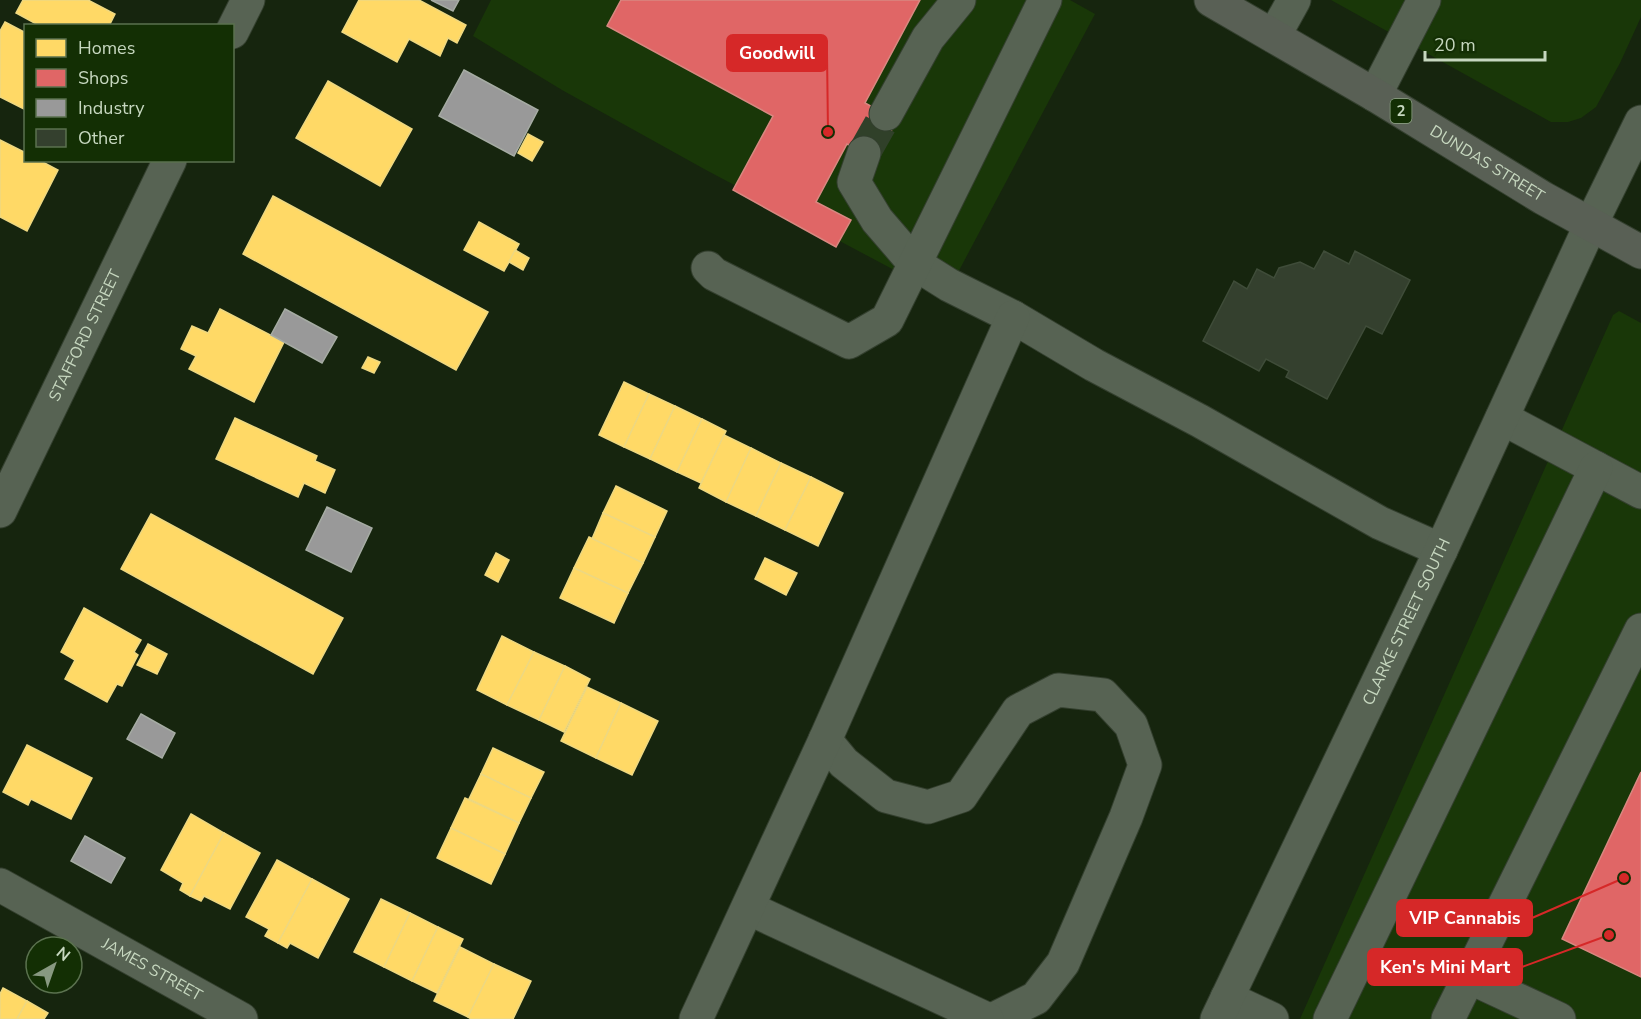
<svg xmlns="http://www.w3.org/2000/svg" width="1641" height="1019" font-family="'Nunito Sans',sans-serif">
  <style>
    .built { fill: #193708 }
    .homes { fill: #ffd966; stroke: #eed881; stroke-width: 1.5 }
    .shops { fill: #e06666; stroke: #d88881; stroke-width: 1.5 }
    .industry { fill: #999; stroke: #a6aca4; stroke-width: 1.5 }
    .building { fill: #34402e; stroke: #3f4c39; stroke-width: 1.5 }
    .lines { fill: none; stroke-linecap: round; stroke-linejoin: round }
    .minor-tunnel { stroke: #304029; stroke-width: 33; stroke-dasharray: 33 16; stroke-linecap: butt }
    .minor-casing { stroke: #333f2e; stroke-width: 35 }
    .major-casing { stroke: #333f2e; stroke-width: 35 }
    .minor { stroke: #576353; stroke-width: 33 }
    .major { stroke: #596055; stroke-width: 33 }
    .labels { text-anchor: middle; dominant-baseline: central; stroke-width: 6; stroke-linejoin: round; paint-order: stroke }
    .shield { fill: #132f04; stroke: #90a587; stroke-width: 1.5 }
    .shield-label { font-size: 15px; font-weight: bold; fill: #c6d7bf }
    .street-label { font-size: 16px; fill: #c6d7bf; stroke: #132f04 }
    .leader { fill: none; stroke: #d62828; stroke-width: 2 }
    .callout-dot { fill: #d62828; stroke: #132f04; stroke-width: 2 }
    .callout { fill: #d62828; stroke: #d62828; stroke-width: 2 }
    .callout-label { font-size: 18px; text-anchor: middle; font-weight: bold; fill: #fff }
  </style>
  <rect width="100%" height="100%" fill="#16250e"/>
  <g class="built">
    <polygon points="491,0 1070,0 1095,14 945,297 706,170 562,90 473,36"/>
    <polygon points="1331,0 1641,0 1641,17 1620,63 1596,107 1581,118 1568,122 1551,122"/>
    <polygon points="1619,311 1641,323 1641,1019 1300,1019 1613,315"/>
  </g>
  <g class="homes">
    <polygon points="23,0 88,0 115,14 109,26 40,26 16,13"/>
    <polygon points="359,0 419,0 466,25 457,43 448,38 440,56 409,39 397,62 342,32"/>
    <polygon points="5,22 26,33 26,110 0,97 0,31"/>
    <polygon points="328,81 412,129 380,186 296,138"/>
    <polygon points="528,134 543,142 532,161 518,153"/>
    <polygon points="0,140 26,153 26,160 39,160 58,170 27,231 0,217"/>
    <polygon points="273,196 488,312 456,370 243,254"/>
    <polygon points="479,222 519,244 504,271 464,250"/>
    <polygon points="515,250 529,258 523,270 509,262"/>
    <polygon points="220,309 284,342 254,402 189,369 196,356 181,349 192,326 208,333"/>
    <polygon points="368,357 380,362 374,373 362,368"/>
    <polygon points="624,382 649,394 624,447 599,435"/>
    <polygon points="649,394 675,406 650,459 624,447"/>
    <polygon points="675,406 702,419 677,472 650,459"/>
    <polygon points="235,418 317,456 315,461 335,470 325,493 304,483 298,497 216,459"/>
    <polygon points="702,419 726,431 701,483 677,472"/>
    <polygon points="724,435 751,448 726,502 699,488"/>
    <polygon points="751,448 781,463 756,516 726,502"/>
    <polygon points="781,463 811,477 785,530 756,516"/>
    <polygon points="811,477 843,493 818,546 785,530"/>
    <polygon points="616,486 667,511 655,537 603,513"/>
    <polygon points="603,513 655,537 643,563 592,539"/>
    <polygon points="151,514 343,618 313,674 121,569"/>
    <polygon points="589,537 643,563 628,593 574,568"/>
    <polygon points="496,553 509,560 498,582 485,575"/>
    <polygon points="765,558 797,573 786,595 755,579"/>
    <polygon points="574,568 628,593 614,623 560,598"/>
    <polygon points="84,608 141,640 134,652 138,655 122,686 117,684 107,702 65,679 75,660 61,652"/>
    <polygon points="502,636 534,652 507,705 477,690"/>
    <polygon points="148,644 167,654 157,674 137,665"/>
    <polygon points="534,652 565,666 539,720 507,705"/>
    <polygon points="565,666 590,679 564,732 539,720"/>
    <polygon points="587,687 621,703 596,758 561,741"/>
    <polygon points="621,703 658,721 632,775 596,758"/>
    <polygon points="27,745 92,778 71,819 31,799 28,805 3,792"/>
    <polygon points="493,748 544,772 531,798 481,774"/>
    <polygon points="481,774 531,798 519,823 469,799"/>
    <polygon points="465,798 519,823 505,854 451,828"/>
    <polygon points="191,814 224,833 190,896 180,890 183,883 161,870"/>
    <polygon points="451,828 505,854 491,884 437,858"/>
    <polygon points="224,833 260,853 230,909 204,896 201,901 190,896"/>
    <polygon points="277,860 312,879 278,943 265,936 269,929 246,917"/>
    <polygon points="312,879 349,899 318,958 290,943 287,948 278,943"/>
    <polygon points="381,899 410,913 384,967 354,952"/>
    <polygon points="410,913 438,927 412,981 384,967"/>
    <polygon points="438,927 463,939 437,993 412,981"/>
    <polygon points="460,947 494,964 468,1017 434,1001"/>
    <polygon points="494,964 531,981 513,1019 471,1019 468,1017"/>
    <polygon points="3,988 27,1001 17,1019 0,1019 0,994"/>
    <polygon points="27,1001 48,1013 44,1019 17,1019"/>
  </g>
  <g class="shops">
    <polygon points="621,0 920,0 865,103 897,120 876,159 847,144 816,202 851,220 836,247 733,190 773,116 607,26"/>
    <polygon points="1641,772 1641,977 1562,939"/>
  </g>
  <g class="industry">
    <polygon points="431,0 459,0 453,11"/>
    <polygon points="464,70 538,110 514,156 439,116"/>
    <polygon points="285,309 337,337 322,363 271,335"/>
    <polygon points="327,507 372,528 351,572 306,550"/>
    <polygon points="141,714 175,733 162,758 127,739"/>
    <polygon points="85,836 125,858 111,883 71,861"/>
  </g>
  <polygon class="building" points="1324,251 1349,264 1355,251 1410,280 1382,334 1366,326 1327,399 1286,377 1289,371 1266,359 1259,371 1203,341 1234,281 1247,289 1257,269 1274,278 1279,268 1300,262 1314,269"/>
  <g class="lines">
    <polyline class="minor-tunnel" points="864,153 886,114"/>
    <defs>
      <g id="minor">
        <polyline points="232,32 248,0"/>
        <polyline points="1274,36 1294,0"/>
        <polyline points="1375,95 1424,0"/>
        <polyline points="886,114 928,38 959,0"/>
        <polyline points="864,153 854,182 877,220 914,263 949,285 1013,317 1094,365 1200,421 1380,523 1441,550"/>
        <polyline points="708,268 714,274 849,342 887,320 1045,0"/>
        <polyline points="1502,418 1641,492"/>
        <path id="s1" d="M0 511 170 160"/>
        <polyline points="825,740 844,763 886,796 928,807 961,796 1018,711 1058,690 1103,695 1131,725 1145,765 1126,817 1063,963 1036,998 994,1019"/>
        <path id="s2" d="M0 885 241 1019"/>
        <polyline points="748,908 987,1019"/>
        <polyline points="1469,977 1559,1019"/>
        <polyline points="1227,998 1272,1019"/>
        <polyline points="696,1019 825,740 1013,317"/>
        <path id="s3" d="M1217 1019 1441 550 1591 224 1641 122"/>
        <polyline points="1330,1019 1596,468"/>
        <polyline points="1448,1019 1641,630"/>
      </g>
      <g id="major">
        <path id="s4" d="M1211 0 1375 95 1543 198 1641 252"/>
      </g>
    </defs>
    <use href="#minor" class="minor-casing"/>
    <use href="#major" class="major-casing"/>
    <use href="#minor" class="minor"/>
    <use href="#major" class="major"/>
  </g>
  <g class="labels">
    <rect class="shield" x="1390.5" y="99" width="21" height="24" rx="4.5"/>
    <g class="shield-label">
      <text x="1401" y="111">2</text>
    </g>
    <g class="street-label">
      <text stroke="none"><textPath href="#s4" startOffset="321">DUNDAS STREET</textPath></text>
      <text stroke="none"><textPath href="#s1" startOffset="195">STAFFORD STREET</textPath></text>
      <text stroke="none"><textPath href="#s3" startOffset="440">CLARKE STREET SOUTH</textPath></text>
      <text stroke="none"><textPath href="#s2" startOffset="174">JAMES STREET</textPath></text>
    </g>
  </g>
  <path class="leader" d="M828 132L827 53M1624 878L1532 918M1609 935L1522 967"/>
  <g class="callout-dot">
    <circle cx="828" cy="132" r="6"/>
    <circle cx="1624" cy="878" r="6"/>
    <circle cx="1609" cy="935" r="6"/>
  </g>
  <g class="callout">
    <rect x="727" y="35" width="100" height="36" rx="6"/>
    <rect x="1397" y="900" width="135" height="36" rx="6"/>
    <rect x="1368" y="949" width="154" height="36" rx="6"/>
  </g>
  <g class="callout-label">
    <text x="777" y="59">Goodwill</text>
    <text x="1465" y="924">VIP Cannabis</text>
    <text x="1445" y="973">Ken's Mini Mart</text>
  </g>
  <rect x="24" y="24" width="210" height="138" fill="#132f04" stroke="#5b724f" stroke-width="1.5"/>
  <rect x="36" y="39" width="30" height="18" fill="#ffd966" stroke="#5b724f" stroke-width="1.5"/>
  <text x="78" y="54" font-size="18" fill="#c6d7bf">Homes</text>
  <rect x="36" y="69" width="30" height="18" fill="#e06666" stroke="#5b724f" stroke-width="1.5"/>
  <text x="78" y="84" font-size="18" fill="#c6d7bf">Shops</text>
  <rect x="36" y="99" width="30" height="18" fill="#999999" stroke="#5b724f" stroke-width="1.5"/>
  <text x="78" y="114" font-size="18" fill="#c6d7bf">Industry</text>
  <rect x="36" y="129" width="30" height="18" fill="#34402e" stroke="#5b724f" stroke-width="1.5"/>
  <text x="78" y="144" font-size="18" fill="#c6d7bf">Other</text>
  <g transform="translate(54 965) rotate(40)"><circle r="28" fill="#132f04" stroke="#5b724f" stroke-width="1.5"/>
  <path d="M0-4.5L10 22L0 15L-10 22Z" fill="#889981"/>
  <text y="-9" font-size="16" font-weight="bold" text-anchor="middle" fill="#c6d7bf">N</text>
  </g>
  <path d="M1425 51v9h120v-9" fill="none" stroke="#c6d7bf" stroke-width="3"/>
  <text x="1434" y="51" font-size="18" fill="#c6d7bf" stroke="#132f04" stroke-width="4.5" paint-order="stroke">20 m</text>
</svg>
